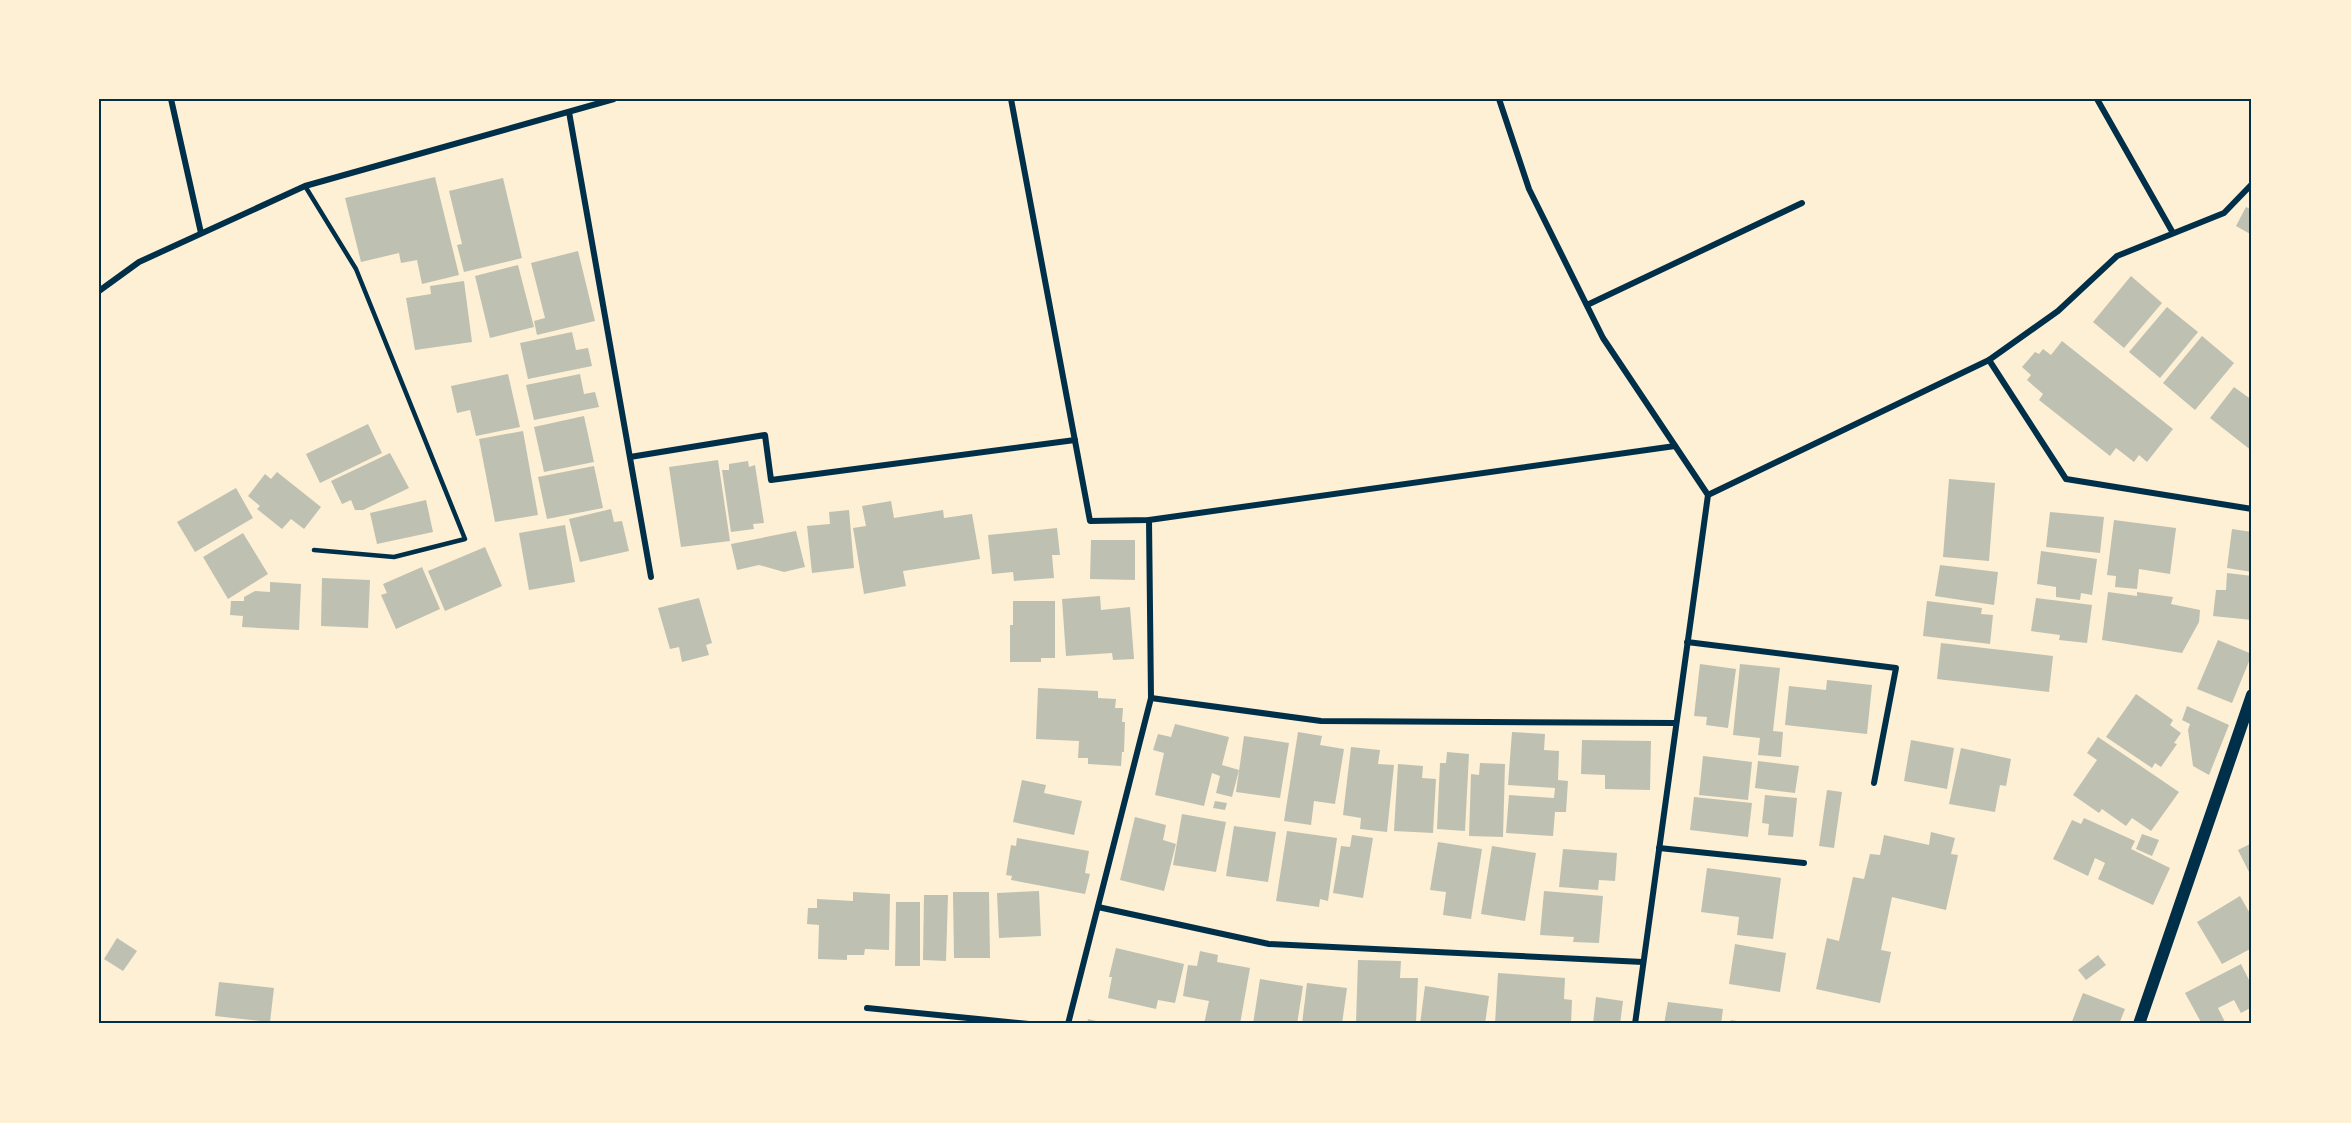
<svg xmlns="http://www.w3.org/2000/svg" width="2351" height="1123" font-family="'PT Sans',sans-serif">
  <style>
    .building { fill: #bec0b2 }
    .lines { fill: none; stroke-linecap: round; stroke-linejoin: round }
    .service { stroke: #003049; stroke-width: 4.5 }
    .minor { stroke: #003049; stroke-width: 6 }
    .secondary { stroke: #003049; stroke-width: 12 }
    .neatline { fill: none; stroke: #003049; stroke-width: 2 }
  </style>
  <rect width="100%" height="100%" fill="#fdf0d5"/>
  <g class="building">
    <polygon points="435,177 459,275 422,284 417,260 401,263 399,253 361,262 345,198"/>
    <polygon points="503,178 522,258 464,272 457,245 462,244 449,191"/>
    <polygon points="2246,207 2252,210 2252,235 2236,226"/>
    <polygon points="578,251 595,321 537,335 534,321 545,318 531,263"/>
    <polygon points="518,265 534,327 490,338 475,276"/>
    <polygon points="2131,276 2162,303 2124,348 2093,322"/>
    <polygon points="464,281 472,342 415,350 406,298 431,294 430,286"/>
    <polygon points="2167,307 2198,332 2160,378 2129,352"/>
    <polygon points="572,332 576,350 588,348 592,366 528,379 520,343"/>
    <polygon points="2202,336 2234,363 2195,410 2163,383"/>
    <polygon points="2062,341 2173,429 2147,462 2139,455 2134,462 2116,448 2110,456 2039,400 2043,394 2027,380 2031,375 2022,367 2035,352 2039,354 2043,349 2051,355"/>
    <polygon points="508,374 520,427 476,436 470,410 457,413 451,386"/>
    <polygon points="580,374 584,394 595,392 599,407 534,420 526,385"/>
    <polygon points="2234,387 2252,400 2252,451 2210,418"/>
    <polygon points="584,416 594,462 544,472 534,427"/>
    <polygon points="368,424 382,453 320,483 306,454"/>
    <polygon points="523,431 538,515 495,522 479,439"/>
    <polygon points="390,453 409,488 363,510 355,510 351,500 342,504 331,481"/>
    <polygon points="718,460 730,541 681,547 669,467"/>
    <polygon points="748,461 749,467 755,465 764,523 753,524 754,529 731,532 722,470 729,470 729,464"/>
    <polygon points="594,466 603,508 547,519 538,477"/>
    <polygon points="277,472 321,507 304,529 291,519 282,529 257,509 260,506 248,496 265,474 271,479"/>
    <polygon points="1949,479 1995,483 1989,561 1943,557"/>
    <polygon points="236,488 253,518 195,552 177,522"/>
    <polygon points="426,500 433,532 377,544 370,513"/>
    <polygon points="891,501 894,518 943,510 944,518 972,514 980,559 903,571 906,586 864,594 853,528 866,526 862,506"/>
    <polygon points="611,509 614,522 622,521 629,551 580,562 569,519"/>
    <polygon points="849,510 854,568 812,573 807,526 830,524 829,512"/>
    <polygon points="2050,512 2104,517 2100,553 2046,547"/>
    <polygon points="2114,520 2176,528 2170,574 2139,569 2137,589 2115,587 2116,576 2107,575"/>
    <polygon points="565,525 575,582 529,590 519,533"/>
    <polygon points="1057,528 1060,555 1052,555 1054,578 1014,581 1013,572 992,574 988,535"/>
    <polygon points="2232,529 2252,532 2252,572 2227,568"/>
    <polygon points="796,531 805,567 784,572 759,565 737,570 731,544"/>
    <polygon points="243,533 268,574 228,599 203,557"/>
    <polygon points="1091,540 1135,540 1135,580 1090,579"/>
    <polygon points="485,547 502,586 445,611 428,571"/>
    <polygon points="2041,551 2097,559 2092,595 2081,593 2080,600 2056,597 2056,587 2037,584"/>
    <polygon points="1940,565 1998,572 1994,605 1935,596"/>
    <polygon points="422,567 440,609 396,629 381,595 387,593 383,584"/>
    <polygon points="2227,573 2252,576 2252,620 2213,616 2216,590 2226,590"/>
    <polygon points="322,578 370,580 368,628 321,626"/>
    <polygon points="270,582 301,584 299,630 242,627 243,616 230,615 231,601 244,601 244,597 255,591 270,592"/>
    <polygon points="2108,592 2137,596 2137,592 2173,597 2171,604 2200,610 2199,622 2182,653 2102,640"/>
    <polygon points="1100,596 1101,610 1130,607 1134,659 1113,660 1112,653 1066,656 1062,599"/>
    <polygon points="699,598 712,643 706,645 709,655 682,662 679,647 670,649 658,608"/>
    <polygon points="2036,598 2092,605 2087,643 2059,640 2060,635 2031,631"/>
    <polygon points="1013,601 1055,601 1055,658 1041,658 1041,662 1010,662 1010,625 1013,625"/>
    <polygon points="1927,601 1982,608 1981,614 1993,615 1990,644 1923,636"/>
    <polygon points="2218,640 2252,654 2232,703 2197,689"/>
    <polygon points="1941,643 2053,656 2049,692 1937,679"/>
    <polygon points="1700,664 1736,669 1728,728 1706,725 1707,717 1694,716"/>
    <polygon points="1740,664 1780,668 1773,731 1783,732 1781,757 1758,755 1760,738 1733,735"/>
    <polygon points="1827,680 1872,685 1867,734 1785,725 1789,686 1826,690"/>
    <polygon points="1038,688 1098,691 1098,698 1116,699 1115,708 1123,708 1122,722 1125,722 1124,752 1122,752 1121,766 1088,764 1088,758 1078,758 1079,741 1036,739"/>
    <polygon points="2136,694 2173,720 2170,725 2181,733 2174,743 2177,744 2161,767 2155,763 2152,768 2106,737"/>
    <polygon points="2187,706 2229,725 2209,775 2193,766 2188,730 2190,724 2182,720"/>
    <polygon points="1175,724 1229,737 1222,765 1239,770 1232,797 1216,793 1220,776 1212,773 1204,806 1155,795 1164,753 1153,750 1158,734 1171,737"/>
    <polygon points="1298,732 1322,736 1320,745 1344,749 1335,804 1314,801 1311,825 1284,821"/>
    <polygon points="1512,732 1545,734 1544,750 1559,751 1558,780 1568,781 1566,812 1555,812 1553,836 1506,833 1509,795 1554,798 1555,788 1508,785"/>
    <polygon points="1244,736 1289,743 1280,798 1236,792"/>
    <polygon points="2098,737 2179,792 2151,831 2132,818 2126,826 2102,809 2099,813 2073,795 2097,760 2087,753"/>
    <polygon points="1582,740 1651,741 1650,790 1605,789 1605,775 1581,774"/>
    <polygon points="1911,740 1954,748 1947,789 1904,781"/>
    <polygon points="1351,747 1380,750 1378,764 1394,765 1387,832 1360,829 1361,818 1343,815"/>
    <polygon points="1961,748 2011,759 2006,786 2000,785 1995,812 1949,804"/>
    <polygon points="1447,752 1469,754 1465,831 1437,829 1440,763 1446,763"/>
    <polygon points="1703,756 1752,762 1748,800 1699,795"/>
    <polygon points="1758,761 1799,766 1795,793 1755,788"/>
    <polygon points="1480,763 1505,764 1503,837 1469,836 1471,774 1479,775"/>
    <polygon points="1398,764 1423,766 1422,778 1436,779 1433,833 1394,831"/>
    <polygon points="1022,780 1046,785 1044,793 1082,801 1074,835 1013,822"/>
    <polygon points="1827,790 1842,792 1834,848 1819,846"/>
    <polygon points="1765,795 1797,798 1793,837 1768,835 1769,824 1762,823"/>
    <polygon points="1694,797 1752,803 1748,837 1690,830"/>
    <polygon points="1215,801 1227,803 1225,810 1213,808"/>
    <polygon points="1182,814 1226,822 1216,872 1173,865"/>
    <polygon points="1135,817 1166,825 1163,840 1176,844 1164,891 1120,880"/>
    <polygon points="2084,818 2135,841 2131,849 2170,868 2153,905 2098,879 2105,863 2095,858 2088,876 2053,859 2072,820 2081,824"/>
    <polygon points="1234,826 1276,832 1268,882 1226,876"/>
    <polygon points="1287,831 1337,838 1328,901 1320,899 1319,907 1276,901"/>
    <polygon points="1931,832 1955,838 1951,854 1958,855 1946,910 1892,897 1881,950 1891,952 1880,1003 1816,989 1827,938 1839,941 1853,877 1864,879 1870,854 1880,855 1884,835 1929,845"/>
    <polygon points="2142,834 2159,840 2152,856 2136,849"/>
    <polygon points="1352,835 1373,838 1363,898 1333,893 1341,846 1350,847"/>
    <polygon points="1017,838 1089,851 1085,873 1090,874 1085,894 1011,880 1012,876 1006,875 1011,845 1016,846"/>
    <polygon points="1438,842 1482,849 1471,919 1443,915 1446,892 1430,890"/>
    <polygon points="2252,843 2252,878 2238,850"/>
    <polygon points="1492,846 1536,853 1525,921 1481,914"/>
    <polygon points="1563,849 1617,853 1615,881 1599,880 1598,890 1559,887"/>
    <polygon points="1707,868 1781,878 1773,939 1737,935 1739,917 1701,912"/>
    <polygon points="1039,891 1041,936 999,938 997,893"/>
    <polygon points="1544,891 1603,896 1599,943 1573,942 1574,937 1540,935"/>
    <polygon points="853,892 890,894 889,950 865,949 864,955 847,955 847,960 818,959 819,925 807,924 808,908 817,908 817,899 853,901"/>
    <polygon points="953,892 989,892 990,958 954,958"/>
    <polygon points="924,895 948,895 946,961 923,960"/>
    <polygon points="2240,896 2252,917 2252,948 2222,964 2197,922"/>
    <polygon points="896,902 920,902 920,966 895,966"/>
    <polygon points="117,938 137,951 123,971 104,959"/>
    <polygon points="1735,944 1786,953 1780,992 1729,984"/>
    <polygon points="1116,948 1184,964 1175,1003 1158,1000 1156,1009 1108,998 1112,977 1109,977"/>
    <polygon points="1200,951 1218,955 1217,962 1250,968 1240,1024 1204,1024 1209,1001 1183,996 1188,965 1197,966"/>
    <polygon points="2098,955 2106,965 2086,980 2078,970"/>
    <polygon points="1358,960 1401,961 1400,978 1418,978 1416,1024 1356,1023"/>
    <polygon points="2241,964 2252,986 2252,1007 2241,1013 2234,1000 2218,1008 2225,1022 2202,1024 2185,993"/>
    <polygon points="1498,973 1565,978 1564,999 1572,1000 1571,1024 1495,1024"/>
    <polygon points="1260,979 1303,986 1297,1024 1253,1024"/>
    <polygon points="219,982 274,988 270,1022 215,1016"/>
    <polygon points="1307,983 1347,988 1342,1024 1302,1024"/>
    <polygon points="1425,986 1489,996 1485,1024 1420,1024"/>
    <polygon points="2083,993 2125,1009 2119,1024 2071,1024"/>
    <polygon points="1596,997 1623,1001 1620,1024 1593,1024"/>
    <polygon points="1668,1002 1723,1009 1721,1024 1664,1024"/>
    <polygon points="1088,1019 1105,1023 1105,1024 1087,1024"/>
    <polygon points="1731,1020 1749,1023 1749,1024 1730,1024"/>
  </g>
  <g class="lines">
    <polyline class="service" points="305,186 356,269 465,539 394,557 314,550"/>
    <g class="minor">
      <polyline points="171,99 201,233"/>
      <polyline points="1011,99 1090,521 1149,520 1675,446"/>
      <polyline points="1499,99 1529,189 1603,338 1708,495 1635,1024"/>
      <polyline points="2097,99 2173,233"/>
      <polyline points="569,112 651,577"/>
      <polyline points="99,291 139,262 305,186 614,99"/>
      <polyline points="1587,305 1802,203"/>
      <polyline points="1989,360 2066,479 2252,509"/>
      <polyline points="630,457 765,435 771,480 1075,440"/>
      <polyline points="1708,495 1989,360 2058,311 2117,256 2224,213 2252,184"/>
      <polyline points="1687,642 1896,668 1874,783"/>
      <polyline points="1151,698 1321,721 1676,723"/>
      <polyline points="1659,848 1804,863"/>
      <polyline points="1098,907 1269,944 1643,962"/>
      <polyline points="867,1008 1029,1024"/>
      <polyline points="1068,1024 1151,698 1149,520"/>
    </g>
    <polyline class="secondary" points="2139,1024 2252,695"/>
  </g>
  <rect width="2351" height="1123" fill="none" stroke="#fdf0d5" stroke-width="201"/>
  <rect x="100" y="100" width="2150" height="922" class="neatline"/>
</svg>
